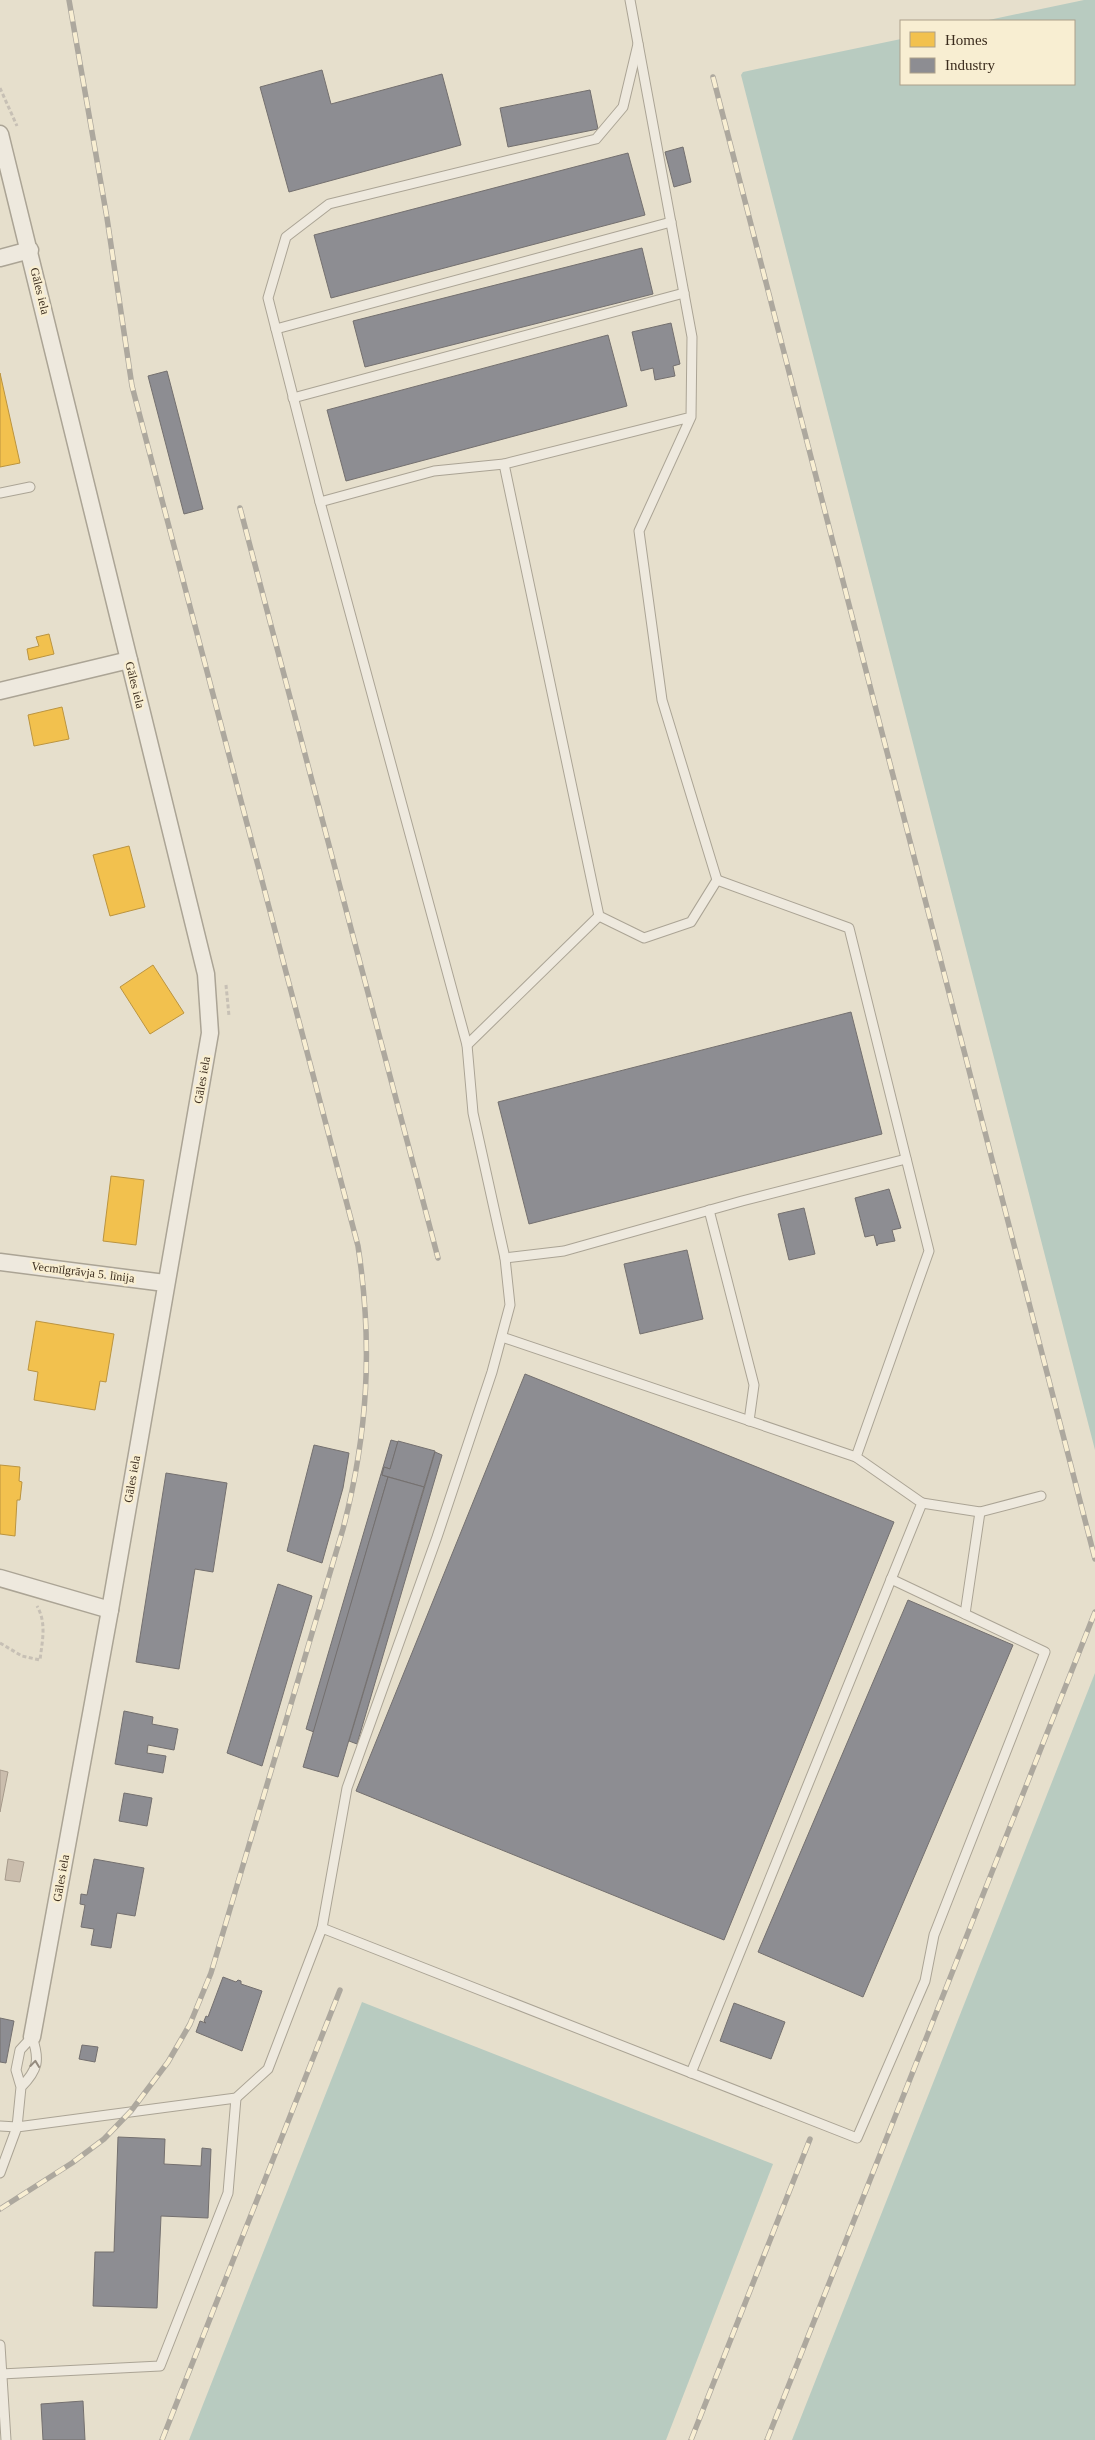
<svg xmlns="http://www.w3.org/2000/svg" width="1095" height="2440" font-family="Georgia,serif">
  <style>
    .water { fill: #b8cbc0 }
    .homes { fill: #f2c14e; stroke: #bb943f }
    .industry { fill: #8d8d92; stroke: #74706f }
    .building { fill: #cabdad; stroke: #a69a8b }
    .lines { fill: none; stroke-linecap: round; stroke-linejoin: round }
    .lane-casing { stroke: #aba495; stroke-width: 11 }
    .street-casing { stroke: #aba495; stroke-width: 19 }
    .path { stroke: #c7c0b5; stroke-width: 3; stroke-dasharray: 4 2.5; stroke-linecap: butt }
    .lane { stroke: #eee9de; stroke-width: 9 }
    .street { stroke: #eee9de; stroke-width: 16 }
    .rail-casing { stroke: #ada89e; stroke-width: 5.5 }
    .rail { stroke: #f8eed2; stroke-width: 4; stroke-dasharray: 11; stroke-linecap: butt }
    .oneway { stroke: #948a7e }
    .labels { text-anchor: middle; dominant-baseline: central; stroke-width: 5; stroke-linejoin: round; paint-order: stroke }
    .street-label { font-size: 12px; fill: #3b2c1d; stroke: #f8eed2 }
  </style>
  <rect width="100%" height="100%" fill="#e6dfcc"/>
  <g class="water">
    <polygon points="1084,0 1095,0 1095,1450 741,75 743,72 901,39 901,84 1074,84 1074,21 984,21"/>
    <polygon points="1095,1673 1095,2440 792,2440"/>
    <polygon points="362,2002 773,2164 666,2440 189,2440"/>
  </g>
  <g class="homes">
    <polygon points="0,373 20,463 0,467"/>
    <polygon points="49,634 54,654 29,660 27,649 39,646 36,637"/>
    <polygon points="62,707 69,739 34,746 28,715"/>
    <polygon points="129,846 145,907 110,916 93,855"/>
    <polygon points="153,965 184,1013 150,1034 120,987"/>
    <polygon points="111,1176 144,1180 136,1245 103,1241"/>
    <polygon points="36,1321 114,1334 106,1382 100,1381 95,1410 34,1400 38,1372 28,1370"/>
    <polygon points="0,1465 20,1467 19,1481 22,1482 20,1500 17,1500 15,1536 0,1534"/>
  </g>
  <g class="industry">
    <polygon points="322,70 331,104 442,74 461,145 289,192 260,87"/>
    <polygon points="590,90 598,129 508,147 500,108"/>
    <polygon points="683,147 691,182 674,187 665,152"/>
    <polygon points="628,153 645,215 331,298 314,235"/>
    <polygon points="642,248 653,294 365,367 353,321"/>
    <polygon points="671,323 680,364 673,366 675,376 655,380 653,368 641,371 632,332"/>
    <polygon points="608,335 627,406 346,481 327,410"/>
    <polygon points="167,371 203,509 184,514 148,376"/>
    <polygon points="851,1012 882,1134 529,1224 498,1102"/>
    <polygon points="889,1189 901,1228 892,1230 895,1241 878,1244 877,1246 874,1235 865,1237 855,1198"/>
    <polygon points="804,1208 815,1254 789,1260 778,1214"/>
    <polygon points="687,1250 703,1319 640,1334 624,1264"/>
    <polygon points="525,1374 894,1522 724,1940 356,1791"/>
    <polygon points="391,1440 398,1442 390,1469 384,1467 382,1475 388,1477 314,1732 306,1729"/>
    <polygon points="398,1441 435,1451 424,1487 382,1475 384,1467 390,1469"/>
    <polygon points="314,1445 349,1453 343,1488 322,1563 287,1551"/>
    <polygon points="435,1452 442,1455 357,1744 349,1741"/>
    <polygon points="166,1473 227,1483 213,1572 195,1569 179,1669 136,1662"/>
    <polygon points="388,1477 424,1487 338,1777 303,1767"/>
    <polygon points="278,1584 312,1596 262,1766 227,1753"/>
    <polygon points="908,1600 1013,1645 863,1997 758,1952"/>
    <polygon points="124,1711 153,1717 152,1724 178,1729 174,1750 148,1745 147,1753 166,1756 163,1773 115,1764"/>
    <polygon points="124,1793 152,1798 147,1826 119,1821"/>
    <polygon points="94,1859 144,1868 135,1916 117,1913 111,1948 91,1945 94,1929 81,1927 85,1905 80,1904 81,1894 87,1895"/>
    <polygon points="223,1977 236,1982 238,1980 241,1981 241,1984 262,1991 242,2051 196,2032 200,2021 206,2023 204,2021 206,2016 208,2017"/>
    <polygon points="734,2003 785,2022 771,2059 720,2041"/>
    <polygon points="0,2018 14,2021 6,2063 0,2062"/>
    <polygon points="82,2045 98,2047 95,2062 79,2059"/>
    <polygon points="118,2137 165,2139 164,2164 201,2166 202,2148 211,2149 208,2218 161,2216 157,2308 93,2306 95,2252 114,2252"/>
    <polygon points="83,2401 85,2440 43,2440 41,2404"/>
  </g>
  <g class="building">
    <polygon points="0,1770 8,1772 0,1812"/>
    <polygon points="8,1859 24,1862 20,1882 5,1880"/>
  </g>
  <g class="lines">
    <defs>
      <g id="lane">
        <polyline points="630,0 692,337 691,417 639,531 662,700 717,880 691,922 644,938 599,916 504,464 691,417"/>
        <polyline points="276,329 671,222"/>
        <polyline points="293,398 684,293"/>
        <polyline points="0,493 30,487"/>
        <polyline points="320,502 434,471 504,464"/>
        <polyline points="467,1045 599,916"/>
        <polyline points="709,1210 754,1385 749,1421"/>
        <polyline points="505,1258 564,1251 742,1201 906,1159"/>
        <polyline points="502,1337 856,1457"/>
        <polyline points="922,1503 980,1512 1041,1496"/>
        <polyline points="965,1614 980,1512"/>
        <polyline points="322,1928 347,1788 437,1537 492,1372 510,1305 505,1258 473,1113 467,1045 320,502 268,298 286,237 329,204 596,139 623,107 638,44"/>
        <polyline points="691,2073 922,1503 856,1457 929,1251 849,928 717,880"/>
        <path d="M0 2126 17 2127 21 2087 16 2070 20 2050 32 2037C40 2060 38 2070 21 2087"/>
        <polyline points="0,2173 17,2127 236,2098 268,2069 322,1928 857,2138 925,1981 934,1935 1045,1652 891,1579"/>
        <polyline points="0,2345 6,2440"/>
        <polyline points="1,2374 160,2366 228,2193 236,2098"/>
      </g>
      <g id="street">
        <polyline points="0,134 206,974 210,1033 110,1610 32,2037"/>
        <polyline points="0,258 30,250"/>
        <polyline points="0,691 129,660"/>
        <polyline points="0,1262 165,1283"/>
        <polyline points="0,1578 110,1610"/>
      </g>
    </defs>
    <use href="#lane" class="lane-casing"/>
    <use href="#street" class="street-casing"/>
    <g class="path">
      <polyline points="0,88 17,126"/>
      <polyline points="226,985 229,1016"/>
      <path d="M0 1643 22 1656 40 1660C42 1642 47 1623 37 1606"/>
    </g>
    <use href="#lane" class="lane"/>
    <use href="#street" class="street"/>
    <defs>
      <g id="rail">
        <polyline points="713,77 1095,1559"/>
        <polyline points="240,508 438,1258"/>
        <path d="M0 2209 72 2163 104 2139 131 2111 168 2062 190 2024 211 1973 343 1529C368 1433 373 1345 358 1246L132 386 107 218 69 0"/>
        <polyline points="162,2440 340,1990"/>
        <polyline points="691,2440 810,2139"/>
        <polyline points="767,2440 1095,1612"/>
      </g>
    </defs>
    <use href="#rail" class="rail-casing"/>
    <use href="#rail" class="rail"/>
  </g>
  <defs><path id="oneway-chevron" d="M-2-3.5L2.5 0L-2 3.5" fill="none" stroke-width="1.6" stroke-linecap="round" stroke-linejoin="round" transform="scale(1.25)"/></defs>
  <use class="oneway" href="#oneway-chevron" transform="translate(35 2064) rotate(-84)"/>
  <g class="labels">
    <g class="street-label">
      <text transform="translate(40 291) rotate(76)">Gāles iela</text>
      <text transform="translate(135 685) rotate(76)">Gāles iela</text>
      <text transform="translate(202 1080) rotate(-80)">Gāles iela</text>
      <text transform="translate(83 1272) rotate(7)">Vecmīlgrāvja 5. līnija</text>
      <text transform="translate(132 1479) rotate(-80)">Gāles iela</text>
      <text transform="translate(61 1878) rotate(-80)">Gāles iela</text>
    </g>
  </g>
  <rect x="900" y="20" width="175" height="65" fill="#f8eed2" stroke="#aca08a"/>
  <rect x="910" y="32" width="25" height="15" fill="#f2c14e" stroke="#aca08a"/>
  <text x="945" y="45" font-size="15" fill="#3b2c1d">Homes</text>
  <rect x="910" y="58" width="25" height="15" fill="#8d8d92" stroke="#aca08a"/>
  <text x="945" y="70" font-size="15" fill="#3b2c1d">Industry</text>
</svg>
